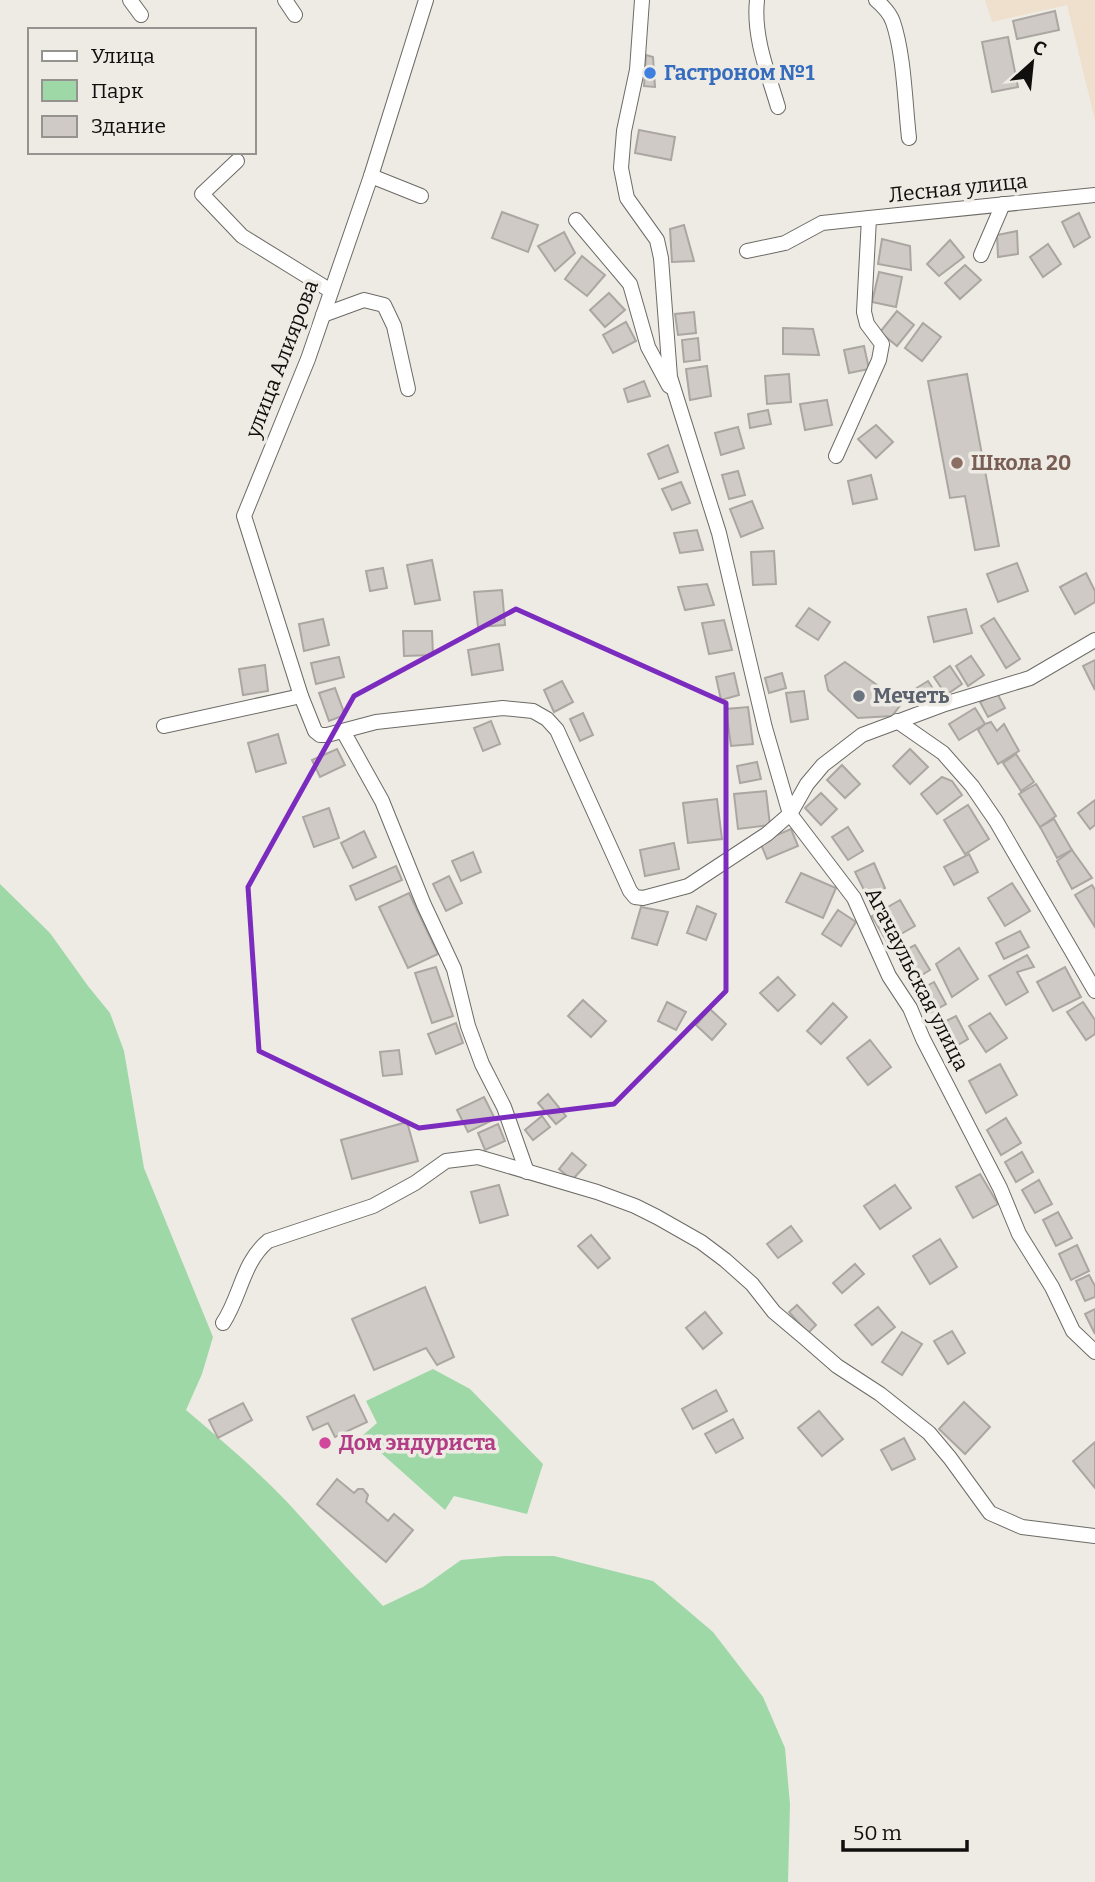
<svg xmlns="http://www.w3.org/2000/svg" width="1095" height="1882" font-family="Bitter,serif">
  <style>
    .industrial { fill: #efdfcd }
    .green { fill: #9ed8a6 }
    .building { fill: #cfcac5; stroke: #aba6a1; stroke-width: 2 }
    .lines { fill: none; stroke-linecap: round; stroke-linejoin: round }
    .minor-casing { stroke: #6d6b66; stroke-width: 16 }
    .minor { stroke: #fff; stroke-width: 14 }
    .marked { fill: none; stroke: #7b2cbf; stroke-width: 5; stroke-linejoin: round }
    .shop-dot { fill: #3f7fe0; stroke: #eeebe5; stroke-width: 2.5 }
    .education-dot { fill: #8d6e63; stroke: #eeebe5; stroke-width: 2.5 }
    .worship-dot { fill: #6b7280; stroke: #eeebe5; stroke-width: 2.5 }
    .hotel-dot { fill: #d1479c; stroke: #eeebe5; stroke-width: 2.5 }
    .labels { text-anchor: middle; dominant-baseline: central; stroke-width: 7; stroke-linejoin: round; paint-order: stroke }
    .shop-label { font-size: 21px; font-weight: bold; fill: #366cbe; stroke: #eeebe5; text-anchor: start }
    .street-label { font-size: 21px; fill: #100f0d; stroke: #eeebe5 }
    .education-label { font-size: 21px; font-weight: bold; fill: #785e54; stroke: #eeebe5; text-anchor: start }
    .worship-label { font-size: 21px; font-weight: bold; fill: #5b616d; stroke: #eeebe5; text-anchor: start }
    .hotel-label { font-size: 21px; font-weight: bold; fill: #b23c85; stroke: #eeebe5; text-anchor: start }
  </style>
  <rect width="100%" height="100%" fill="#eeebe5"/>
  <polygon class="industrial" points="985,0 1095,0 1095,120 1067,5 992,22"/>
  <g class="green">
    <path d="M0 884 50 933 88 986 110 1013 124 1051 144 1168 213 1337 202 1374 186 1410C221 1440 257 1470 289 1504 320 1538 351 1573 383 1606L423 1587 461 1560 505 1556H554L653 1581 713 1632 763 1697 785 1748 790 1804 788 1882H0Z"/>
    <polygon points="433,1369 470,1389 543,1464 527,1514 454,1496 445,1510 362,1436 377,1423 366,1401"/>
  </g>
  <g class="building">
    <polygon points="1055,11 1059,30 1017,39 1013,21"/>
    <polygon points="1008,37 1018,87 992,92 982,42"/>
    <polygon points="646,55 653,57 655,87 644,86"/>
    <polygon points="639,130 675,137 671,160 635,153"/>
    <polygon points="502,212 538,225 528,252 492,238"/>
    <polygon points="1079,213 1090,237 1074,247 1062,222"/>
    <polygon points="684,225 694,261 672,262 670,229"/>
    <polygon points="1017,231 1018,254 998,257 997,235"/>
    <polygon points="564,232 575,253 555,271 538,246"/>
    <polygon points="882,239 910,246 911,270 878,264"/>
    <polygon points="950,240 964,257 939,276 927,264"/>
    <polygon points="1048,244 1061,264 1043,277 1030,257"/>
    <polygon points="582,256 605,275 587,296 565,279"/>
    <polygon points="965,265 981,280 960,299 945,283"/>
    <polygon points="879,272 902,277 896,307 872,302"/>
    <polygon points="609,293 625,310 605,327 590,310"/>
    <polygon points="897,311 914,325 897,346 880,332"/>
    <polygon points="694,312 696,333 678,335 675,314"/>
    <polygon points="626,322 636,341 613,353 603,335"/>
    <polygon points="923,323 941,337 922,361 905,348"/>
    <polygon points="783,328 813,329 819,355 783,354"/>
    <polygon points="698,338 700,360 684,362 682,340"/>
    <polygon points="864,346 869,369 849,373 844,350"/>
    <polygon points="707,366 711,396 690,400 686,369"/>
    <polygon points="789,374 791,402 767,404 765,376"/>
    <polygon points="967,374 999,546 975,550 965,496 950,498 928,381"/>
    <polygon points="644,381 650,396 628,402 624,389"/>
    <polygon points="827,400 832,425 805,430 800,404"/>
    <polygon points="768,410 771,424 750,428 748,414"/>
    <polygon points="876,425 893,442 876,458 858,439"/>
    <polygon points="738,427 744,448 721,455 715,433"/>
    <polygon points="668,445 678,472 659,479 648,454"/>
    <polygon points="738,471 745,495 729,499 722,475"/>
    <polygon points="871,475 877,499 853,504 848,481"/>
    <polygon points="681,482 690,503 672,510 662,489"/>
    <polygon points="752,501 763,528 741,537 730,509"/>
    <polygon points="697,530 703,550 680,553 674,533"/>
    <polygon points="774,551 776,584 753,585 751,552"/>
    <polygon points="432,560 440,600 415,604 407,565"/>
    <polygon points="1017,563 1028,591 998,602 987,574"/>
    <polygon points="383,568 387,588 370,591 366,571"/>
    <polygon points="1086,573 1095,591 1095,602 1075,614 1060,587"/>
    <polygon points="707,584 714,605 685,610 678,587"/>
    <polygon points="502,590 505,625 478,627 474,592"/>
    <polygon points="809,608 830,622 818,640 796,626"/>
    <polygon points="966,609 972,633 934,642 928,617"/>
    <polygon points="994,618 1020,659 1006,668 981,626"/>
    <polygon points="323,619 329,645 304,651 299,624"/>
    <polygon points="724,620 732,650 709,654 702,623"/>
    <polygon points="403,631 432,631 433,655 404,656"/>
    <polygon points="499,644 503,670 472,675 468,650"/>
    <polygon points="971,656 984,675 968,686 956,666"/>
    <polygon points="339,657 344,677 316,684 311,663"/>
    <polygon points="1095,660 1095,690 1083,666"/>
    <polygon points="845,662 902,703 892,716 858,718 828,690 825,676"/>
    <polygon points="265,665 268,691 243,695 239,669"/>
    <polygon points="950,666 962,684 946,695 934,677"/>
    <polygon points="734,673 739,695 721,700 716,677"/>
    <polygon points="782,673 786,688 769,693 765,678"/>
    <polygon points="562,681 573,702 554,712 544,690"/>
    <polygon points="928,681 939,698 925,706 915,689"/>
    <polygon points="335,688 345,715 329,721 319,693"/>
    <polygon points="804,691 808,719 791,722 786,693"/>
    <polygon points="997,693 1005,708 988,717 980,702"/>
    <polygon points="748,707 753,744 731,746 726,709"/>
    <polygon points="975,708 985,724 959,740 949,724"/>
    <polygon points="583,713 593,735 580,741 570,719"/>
    <polygon points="491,721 500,744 483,751 474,728"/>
    <polygon points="991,722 997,731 1004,724 1019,751 998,764 978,730 985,724"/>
    <polygon points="278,734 286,763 256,772 248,743"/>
    <polygon points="337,749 345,765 320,777 312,760"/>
    <polygon points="910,749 928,767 910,784 893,766"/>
    <polygon points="1016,754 1034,782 1021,791 1003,763"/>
    <polygon points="757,762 761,779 740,783 737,766"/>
    <polygon points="842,765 860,784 845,798 827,780"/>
    <polygon points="942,777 952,781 962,795 937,814 921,794"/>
    <polygon points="1036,784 1056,816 1040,827 1019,794"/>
    <polygon points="766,791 770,825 738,829 734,794"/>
    <polygon points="821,793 837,809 821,825 805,808"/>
    <polygon points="717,799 722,839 688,843 683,803"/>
    <polygon points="1095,800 1095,825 1090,829 1078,813"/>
    <polygon points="968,805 989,839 965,854 944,820"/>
    <polygon points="329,808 339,838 314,847 303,817"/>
    <polygon points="1054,819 1072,850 1057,858 1040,827"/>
    <polygon points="848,827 863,851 848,860 832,837"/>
    <polygon points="791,829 798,846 767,859 760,842"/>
    <polygon points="364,831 376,857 353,868 341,843"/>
    <polygon points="674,843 679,869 645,876 640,850"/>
    <polygon points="1072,850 1092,878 1072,889 1057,861"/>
    <polygon points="473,852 481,872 461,881 452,861"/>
    <polygon points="969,854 978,872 954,885 944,867"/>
    <polygon points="874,863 885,888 867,896 855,872"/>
    <polygon points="396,866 402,880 356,900 350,886"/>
    <polygon points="801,873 836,888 823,918 786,902"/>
    <polygon points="449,876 462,903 446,911 433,884"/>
    <polygon points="1012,883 1030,911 1005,926 988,898"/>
    <polygon points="1092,885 1095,890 1095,927 1075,895"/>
    <polygon points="409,893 438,954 408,968 379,907"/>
    <polygon points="900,900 915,926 887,942 872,916"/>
    <polygon points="697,906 716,914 706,940 687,933"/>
    <polygon points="641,907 668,912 657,945 632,938"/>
    <polygon points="838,910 856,922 841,946 822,934"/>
    <polygon points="1020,931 1029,947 1004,959 996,943"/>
    <polygon points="915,945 930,970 912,981 896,955"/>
    <polygon points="959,948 978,979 952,997 936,964"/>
    <polygon points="1027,955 1034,967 1017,972 1028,992 1006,1005 989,976"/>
    <polygon points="436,967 453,1016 432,1023 415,973"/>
    <polygon points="1065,967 1081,997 1053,1011 1037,982"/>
    <polygon points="778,977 795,995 778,1011 760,993"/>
    <polygon points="934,982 946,1004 928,1014 916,992"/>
    <polygon points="583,1000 606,1021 591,1037 568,1016"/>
    <polygon points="667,1002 686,1012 676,1030 658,1021"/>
    <polygon points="1083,1002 1095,1020 1095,1034 1086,1040 1067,1012"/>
    <polygon points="833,1003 847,1017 821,1044 807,1031"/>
    <polygon points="710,1009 726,1024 712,1040 696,1025"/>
    <polygon points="990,1013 1007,1038 986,1052 969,1026"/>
    <polygon points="956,1016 968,1039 949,1050 936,1026"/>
    <polygon points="456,1023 463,1043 436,1054 428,1034"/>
    <polygon points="870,1040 891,1067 868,1085 847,1058"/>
    <polygon points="399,1050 402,1074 383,1076 380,1052"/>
    <polygon points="1000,1064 1017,1095 986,1113 969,1081"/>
    <polygon points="548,1094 566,1116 556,1124 538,1103"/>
    <polygon points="484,1097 495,1119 468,1132 457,1110"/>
    <polygon points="542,1116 550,1127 533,1140 525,1130"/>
    <polygon points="1006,1118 1021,1143 1001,1155 987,1130"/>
    <polygon points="407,1122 418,1161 352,1179 341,1140"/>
    <polygon points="498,1124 505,1141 485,1150 478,1133"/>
    <polygon points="1022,1152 1033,1172 1016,1182 1005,1162"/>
    <polygon points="572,1153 586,1165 572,1180 559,1169"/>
    <polygon points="980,1174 998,1204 973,1218 956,1187"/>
    <polygon points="1039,1180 1052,1204 1035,1213 1022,1190"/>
    <polygon points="499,1185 508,1215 480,1223 471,1192"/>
    <polygon points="895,1185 911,1208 880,1229 864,1206"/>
    <polygon points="1058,1212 1072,1238 1056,1246 1043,1220"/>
    <polygon points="791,1226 802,1241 778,1258 767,1244"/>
    <polygon points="591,1235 610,1258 598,1268 578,1246"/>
    <polygon points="940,1239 957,1267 930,1284 913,1256"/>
    <polygon points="1077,1245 1089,1271 1071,1280 1059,1254"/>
    <polygon points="855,1264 864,1274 842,1293 833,1283"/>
    <polygon points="1089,1275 1095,1286 1095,1297 1085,1301 1076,1281"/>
    <polygon points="425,1287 454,1357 437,1365 426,1348 374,1370 352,1319"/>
    <polygon points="797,1305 816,1325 808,1333 789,1312"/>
    <polygon points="878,1307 895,1327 872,1345 855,1325"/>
    <polygon points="1095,1309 1095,1334 1085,1314"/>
    <polygon points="705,1312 722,1333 703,1349 686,1328"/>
    <polygon points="952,1331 965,1353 948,1364 934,1341"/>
    <polygon points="902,1332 922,1344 902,1375 882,1362"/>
    <polygon points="716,1390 727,1411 693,1429 682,1409"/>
    <polygon points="354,1395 367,1422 335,1437 328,1423 313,1430 307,1417"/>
    <polygon points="964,1402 990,1427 965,1454 939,1429"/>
    <polygon points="243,1403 252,1420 218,1438 209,1420"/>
    <polygon points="819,1411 843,1439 822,1456 798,1428"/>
    <polygon points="733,1419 743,1438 716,1453 705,1434"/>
    <polygon points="904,1438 915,1459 892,1470 881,1450"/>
    <polygon points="1095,1442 1095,1488 1073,1461"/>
    <polygon points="337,1479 354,1493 358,1489 363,1489 368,1495 366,1502 388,1521 394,1514 413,1530 386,1562 317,1504"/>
  </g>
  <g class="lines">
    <defs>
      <g id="minor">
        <polyline points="130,0 141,15"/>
        <polyline points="285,0 295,15"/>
        <polyline points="426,0 371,176 308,359 244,516 301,696 315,731 320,735 327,735 376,722 503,708 533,711 547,719 557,730 630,891 635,897 643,898 688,886 767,834 790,814 807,784 823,765 862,735 945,704 1030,678 1095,640"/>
        <polyline points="642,0 637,70 624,131 621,168 627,198 657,240 661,258 670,377 719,533 765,728 790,814 854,898 889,976 910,1008 923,1039 1000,1188 1019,1234 1052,1287 1073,1331 1095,1352"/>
        <path d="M757 0C753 37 768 73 778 107"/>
        <path d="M876 0C883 6 890 13 893 22 904 54 905 103 909 138"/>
        <polyline points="237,161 202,194 242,236 331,291"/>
        <polyline points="371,176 421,196"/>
        <polyline points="576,220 630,284 648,347 669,386"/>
        <polyline points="747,251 785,243 822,223 869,218"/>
        <polyline points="981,255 1003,204"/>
        <polyline points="323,315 364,300 384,305 394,326 408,389"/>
        <polyline points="836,456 879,360 882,344 867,324 864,312 869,218 1095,195"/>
        <polyline points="897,721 943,753 972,786 996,821 1095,991"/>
        <polyline points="164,726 301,696"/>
        <polyline points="343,731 382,801 424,905 454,969 468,1026 482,1064 504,1107 527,1172"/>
        <path d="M223 1323C241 1296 242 1263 268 1241L373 1206 415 1183 446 1161 478 1157 597 1192 635 1206 657 1217 701 1242 725 1260 752 1284 774 1312 806 1339 837 1366 880 1394 929 1433 950 1458 990 1513 1022 1527 1095 1536"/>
      </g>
    </defs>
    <use href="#minor" class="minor-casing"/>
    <use href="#minor" class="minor"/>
  </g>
  <path class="marked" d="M516 609 726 703V991L614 1104 419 1128 259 1051 248 887 354 696Z"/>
  <circle class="shop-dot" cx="650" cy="73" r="7"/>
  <circle class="education-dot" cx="957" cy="463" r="7"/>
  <circle class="worship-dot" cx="859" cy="696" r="7"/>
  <circle class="hotel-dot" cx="325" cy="1443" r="7"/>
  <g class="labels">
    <g class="shop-label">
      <text x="664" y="73">Гастроном №1</text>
    </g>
    <g class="street-label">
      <text transform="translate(958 188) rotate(-6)">Лесная улица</text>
      <text transform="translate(282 359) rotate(-69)">улица Алиярова</text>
      <text transform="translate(917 979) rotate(63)">Агачаульская улица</text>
    </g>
    <g class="education-label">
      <text x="971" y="463">Школа 20</text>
    </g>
    <g class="worship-label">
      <text x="873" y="696">Мечеть</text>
    </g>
    <g class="hotel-label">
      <text x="339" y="1443">Дом эндуриста</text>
    </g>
  </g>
  <rect x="28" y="28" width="228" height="126" fill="#eeebe5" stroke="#95938f" stroke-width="2"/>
  <rect x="42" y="51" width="35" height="10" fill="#ffffff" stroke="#95938f" stroke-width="2"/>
  <text x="91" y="63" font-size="21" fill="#100f0d">Улица</text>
  <rect x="42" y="80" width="35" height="21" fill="#9ed8a6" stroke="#95938f" stroke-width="2"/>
  <text x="91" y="98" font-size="21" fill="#100f0d">Парк</text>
  <rect x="42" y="116" width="35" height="21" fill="#cfcac5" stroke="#95938f" stroke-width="2"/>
  <text x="91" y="133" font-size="21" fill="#100f0d">Здание</text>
  <g transform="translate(1032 63) rotate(27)" stroke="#eeebe5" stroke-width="5" paint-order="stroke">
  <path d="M0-5L12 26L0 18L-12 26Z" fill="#100f0d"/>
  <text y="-10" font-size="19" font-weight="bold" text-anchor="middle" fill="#100f0d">С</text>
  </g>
  <path d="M843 1840v10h124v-10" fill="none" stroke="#100f0d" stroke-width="3.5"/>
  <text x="853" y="1840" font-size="21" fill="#100f0d" stroke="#eeebe5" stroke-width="5" paint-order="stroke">50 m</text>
</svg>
